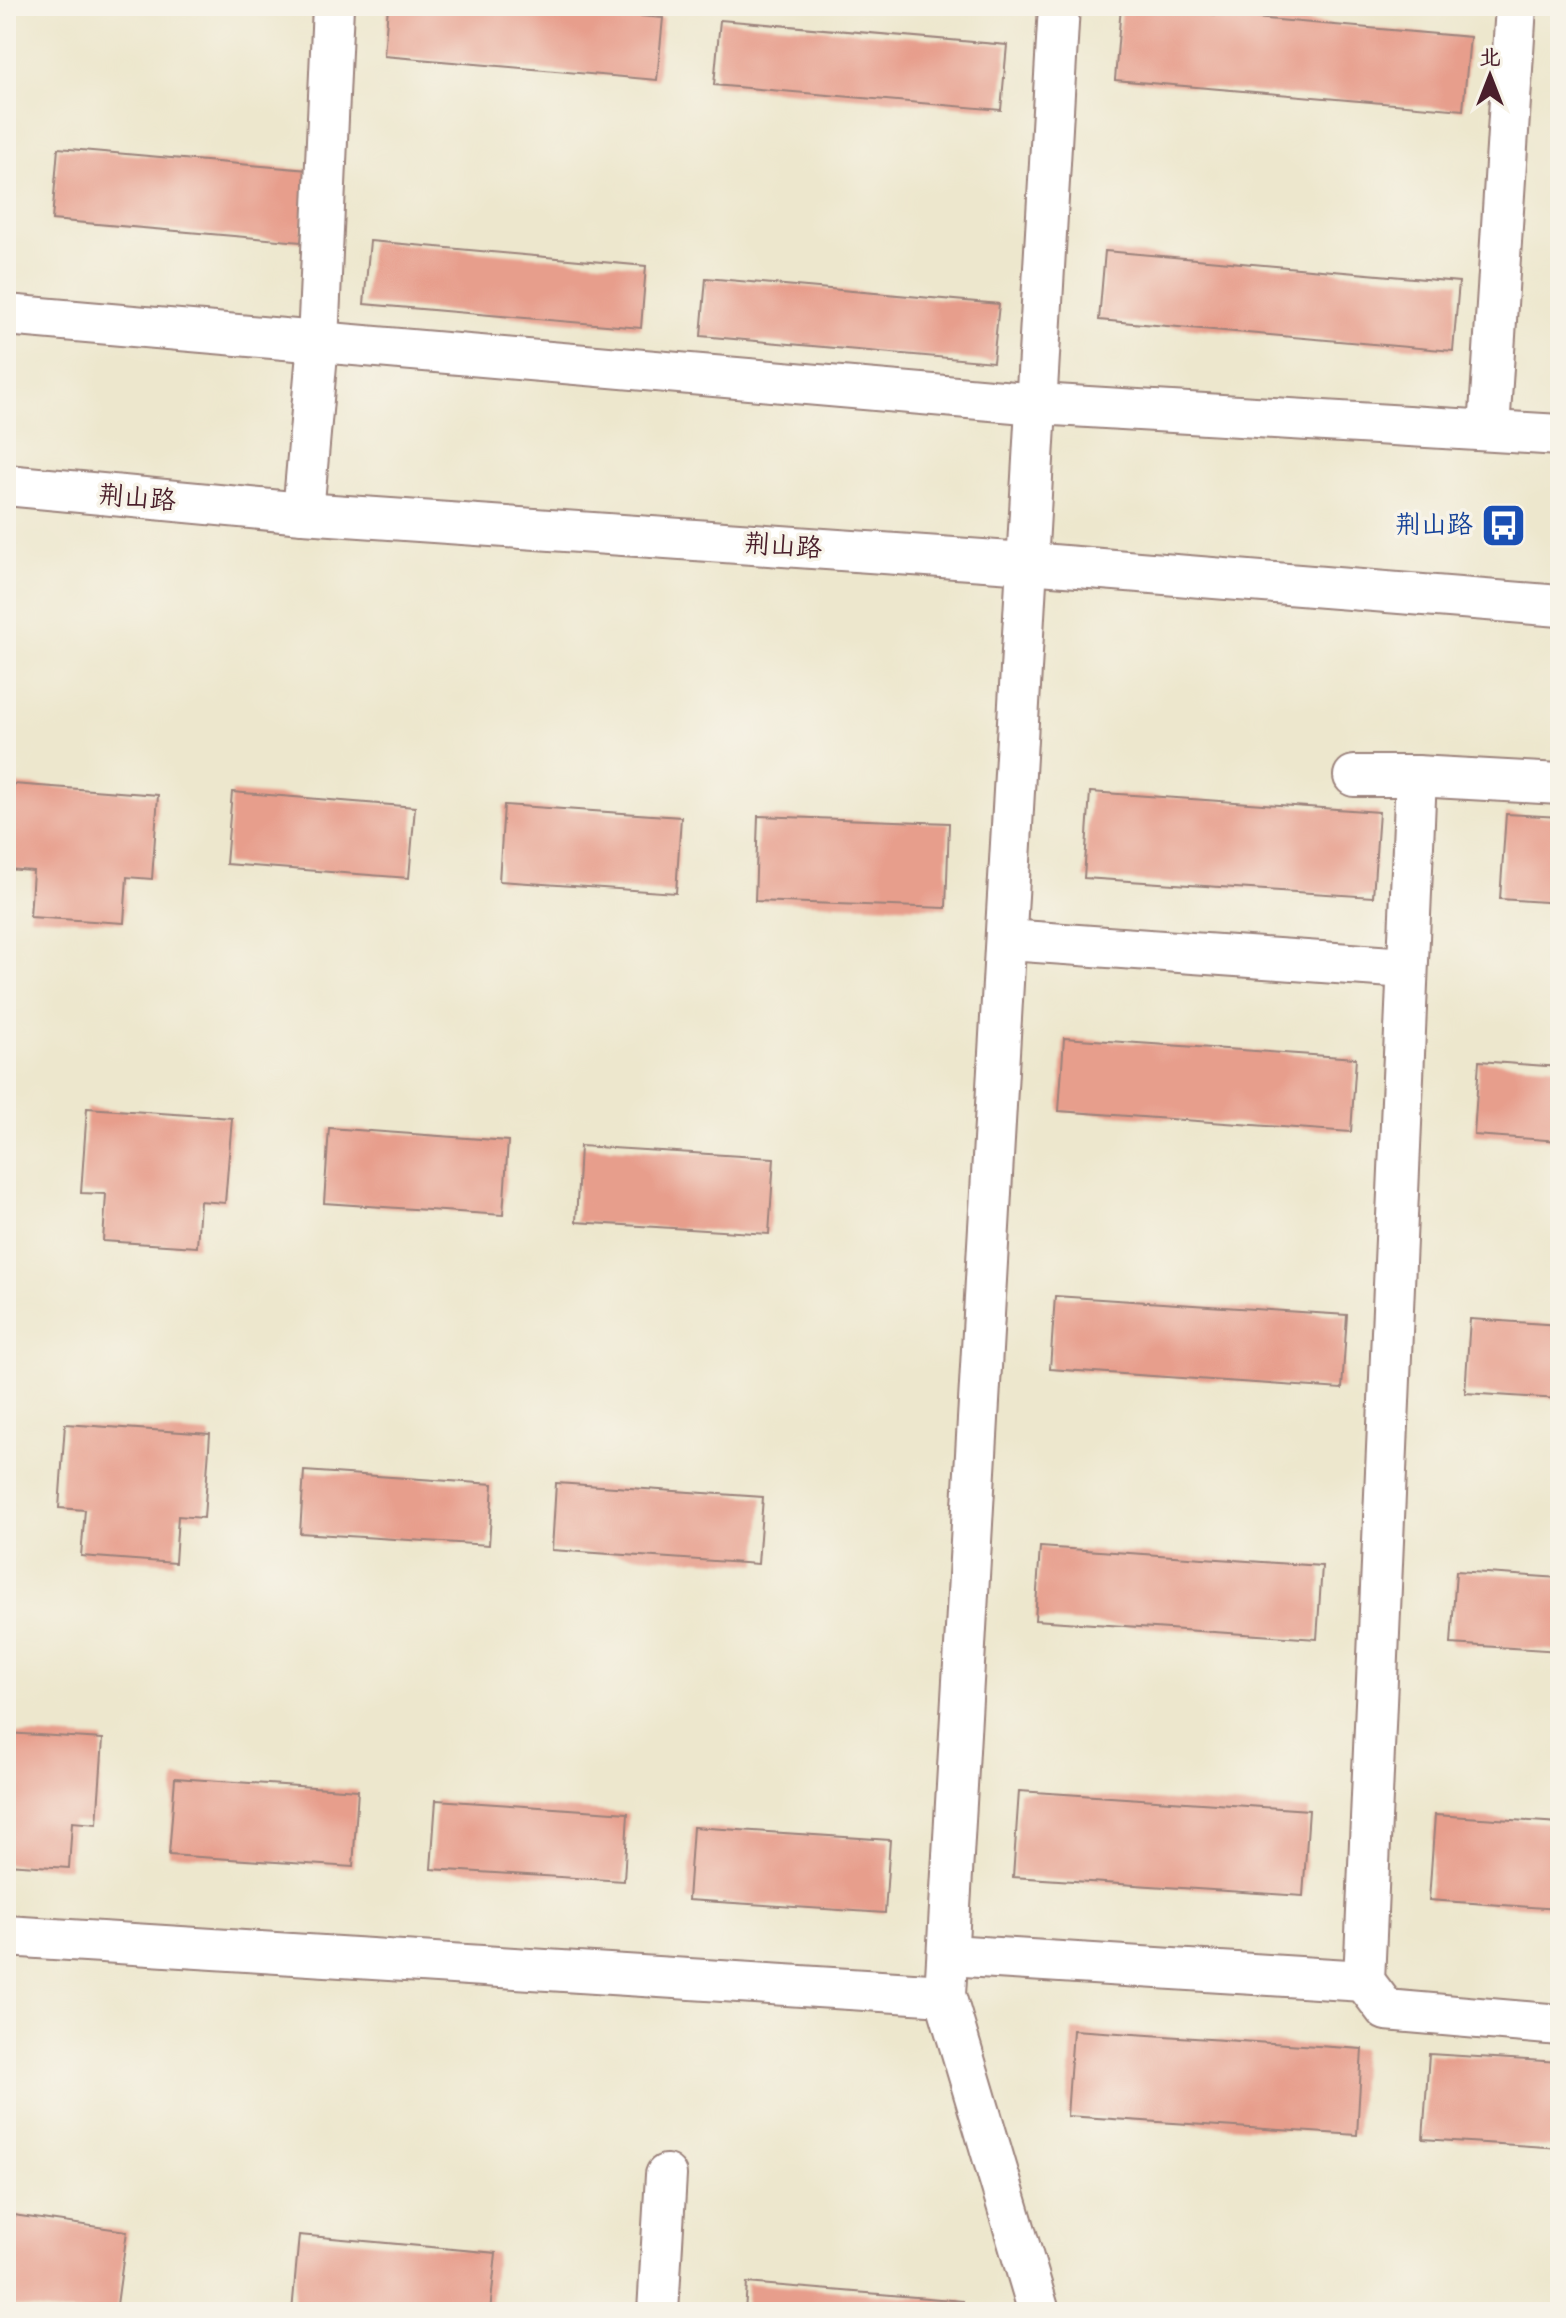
<svg xmlns="http://www.w3.org/2000/svg" width="1566" height="2318" font-family="'Comic Neue','LXGW WenKai TC',sans-serif">
  <style>
    .building { fill: #e79e8c }
    .lines { fill: none; stroke-linecap: round; stroke-linejoin: round }
    .minor-casing { stroke: #9c837c; stroke-width: 44 }
    .minor { stroke: #fff; stroke-width: 40 }
    .labels { text-anchor: middle; dominant-baseline: central; stroke-width: 7; stroke-linejoin: round; paint-order: stroke }
    .street-label { font-size: 26px; fill: #4a1f2b; stroke: #f7f3e8 }
    .transit-label { font-size: 26px; fill: #164399; stroke: #f7f3e8; text-anchor: end }
  </style>
  <rect width="100%" height="100%" fill="#f7f3e8"/>
  <filter id="ink" filterUnits="userSpaceOnUse"><feTurbulence type="fractalNoise" baseFrequency=".0125" numOctaves="2"/><feDisplacementMap in="SourceGraphic" scale="16" xChannelSelector="R" yChannelSelector="G"/><feConvolveMatrix kernelMatrix="1 2 1 2 8 2 1 2 1" color-interpolation-filters="sRGB"/></filter>
  <filter id="wash" filterUnits="userSpaceOnUse"><feTurbulence type="fractalNoise" baseFrequency=".006" numOctaves="4" result="noise"/><feDisplacementMap in="SourceGraphic" scale="32" xChannelSelector="R" yChannelSelector="G"/><feGaussianBlur stdDeviation="1.8" result="paint"/><feColorMatrix in="noise" values="0 0 0 0 0 0 0 0 0 0 0 0 0 0 0 0 0 1.4 0 .05"/><feComposite in="paint" operator="in"/></filter>
  <g filter="url(#wash)">
    <rect width="100%" height="100%" fill="#ede7cd"/>
    <g id="blocks">
      <g class="building">
        <polygon points="388,6 529,6 663,18 657,80 384,56"/>
        <polygon points="1121,6 1470,37 1463,110 1115,80"/>
        <polygon points="720,20 1007,45 1001,110 714,85"/>
        <polygon points="58,148 308,170 301,242 52,220"/>
        <polygon points="370,241 646,266 641,328 364,304"/>
        <polygon points="1105,251 1459,282 1453,351 1099,320"/>
        <polygon points="706,278 999,304 993,362 701,336"/>
        <polygon points="13,784 158,795 152,879 127,877 124,923 30,917 33,871 7,869"/>
        <polygon points="232,792 415,807 409,878 226,864"/>
        <polygon points="1090,792 1379,812 1373,897 1084,878"/>
        <polygon points="504,805 681,817 676,893 499,881"/>
        <polygon points="1506,814 1560,817 1560,903 1500,899"/>
        <polygon points="758,816 949,823 946,908 755,901"/>
        <polygon points="1064,1038 1356,1058 1351,1132 1059,1111"/>
        <polygon points="1479,1061 1560,1067 1560,1141 1474,1135"/>
        <polygon points="87,1108 232,1118 225,1203 200,1201 197,1247 103,1241 106,1194 81,1193"/>
        <polygon points="329,1128 508,1141 503,1215 324,1203"/>
        <polygon points="580,1146 774,1158 769,1234 576,1222"/>
        <polygon points="1055,1296 1347,1315 1342,1389 1050,1369"/>
        <polygon points="1470,1319 1560,1325 1560,1399 1465,1393"/>
        <polygon points="65,1424 210,1434 204,1518 178,1516 175,1563 81,1556 85,1510 59,1508"/>
        <polygon points="304,1471 493,1484 489,1545 300,1533"/>
        <polygon points="556,1483 763,1497 758,1564 552,1550"/>
        <polygon points="1040,1547 1322,1566 1317,1639 1035,1620"/>
        <polygon points="1456,1571 1560,1578 1560,1651 1451,1644"/>
        <polygon points="6,1733 103,1739 97,1824 72,1822 69,1868 6,1864"/>
        <polygon points="175,1778 358,1790 353,1867 169,1855"/>
        <polygon points="1019,1791 1309,1810 1303,1896 1013,1877"/>
        <polygon points="436,1800 628,1813 624,1881 431,1869"/>
        <polygon points="1435,1815 1560,1823 1560,1909 1429,1900"/>
        <polygon points="693,1827 890,1840 885,1913 688,1900"/>
        <polygon points="1073,2030 1362,2049 1357,2135 1067,2116"/>
        <polygon points="1429,2054 1560,2062 1560,2148 1423,2139"/>
        <polygon points="6,2214 127,2231 116,2312 55,2312 6,2305"/>
        <polygon points="299,2235 496,2253 490,2312 292,2312"/>
        <polygon points="747,2283 963,2301 962,2312 745,2312"/>
      </g>
    </g>
  </g>
  <g filter="url(#ink)">
    <use href="#blocks" fill-opacity="0" stroke="#9c837c" stroke-width="2"/>
    <g class="lines">
      <defs>
        <g id="minor">
          <polyline points="6,315 1038,404 1560,435"/>
          <polyline points="1489,430 1516,6"/>
          <polyline points="6,485 303,513 1028,563 1560,606"/>
          <polyline points="303,513 318,342 333,6"/>
          <polyline points="1354,776 1416,776 1560,784"/>
          <polyline points="1007,940 1407,968"/>
          <polyline points="6,1936 945,1995"/>
          <polyline points="949,1955 1364,1981 1416,776"/>
          <polyline points="1364,1981 1386,2010 1560,2025"/>
          <polyline points="658,2312 666,2175"/>
          <polyline points="1039,2312 945,1995 1059,6"/>
        </g>
      </defs>
      <use href="#minor" class="minor-casing"/>
      <use href="#minor" class="minor"/>
    </g>
  </g>
  <defs>
    <symbol id="bus-square" viewBox="-11 -11 22 22"><rect x="-9" y="-9" width="18" height="18" rx="4" fill="#1a4fb4" stroke="#f7f3e8"/><path d="M-5-6H5V4H4V6H2V4H-2V6H-4V4H-5ZM-3.5-4V0h7V-4ZM-3.5 1.2v1.5H-2V1.2ZM2 1.2v1.5H3.5V1.2Z" fill="#fff"/></symbol>
  </defs>
  <g fill-rule="evenodd">
    <use href="#bus-square" x="1478" y="500" width="51" height="51"/>
  </g>
  <g class="labels">
    <g class="street-label">
      <text transform="translate(137 498) rotate(5)">荆山路</text>
      <text transform="translate(783 546) rotate(4)">荆山路</text>
    </g>
    <g class="transit-label">
      <text x="1473" y="525">荆山路</text>
    </g>
  </g>
  <rect width="1566" height="2318" fill="none" stroke="#f7f3e8" stroke-width="32"/>
  <g transform="translate(1490 76)" stroke="#f7f3e8" stroke-width="6" paint-order="stroke">
  <path d="M0-6L14 30L0 20L-14 30Z" fill="#4a1f2b"/>
  <text y="-12" font-size="22" font-weight="bold" text-anchor="middle" fill="#4a1f2b">北</text>
  </g>
</svg>
